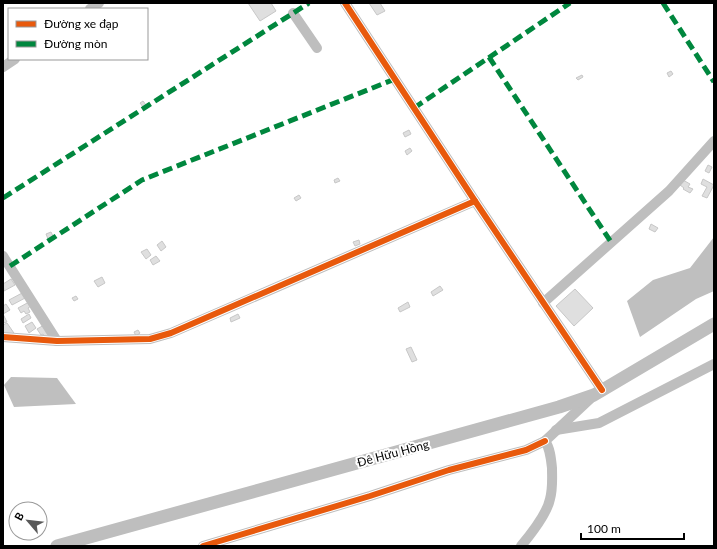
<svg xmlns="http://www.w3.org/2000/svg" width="717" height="549" font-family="Lato,sans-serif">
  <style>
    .water { fill: #bfbfbf }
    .building { fill: #dfdfdf; stroke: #c7c7c7 }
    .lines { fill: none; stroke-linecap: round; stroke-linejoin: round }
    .minor { stroke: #bebebe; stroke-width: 10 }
    .major { stroke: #bebebe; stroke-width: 13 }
    .quiet { stroke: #00873e; stroke-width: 5; stroke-dasharray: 10 5; stroke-linecap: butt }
    .cycleway-casing { stroke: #fff; stroke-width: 8 }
    .cycleway { stroke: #e8590c; stroke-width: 6 }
    .labels { text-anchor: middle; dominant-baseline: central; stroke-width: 4; stroke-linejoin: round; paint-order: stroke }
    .street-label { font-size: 12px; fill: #000; stroke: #fff }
  </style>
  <rect width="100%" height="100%" fill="#fff"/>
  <g class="water">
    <polygon points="714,237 714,291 696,299 640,337 627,301 653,280 690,268"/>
    <polygon points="11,377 57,378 76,404 14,407 4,385"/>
  </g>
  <g class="building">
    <polygon points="248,3 271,3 276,11 260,21"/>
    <polygon points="369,3 380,3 385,11 377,15"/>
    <polygon points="671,71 673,74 669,77 667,73"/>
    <polygon points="582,75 583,77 578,80 576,78"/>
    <polygon points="143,101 146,105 143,107 140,103"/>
    <polygon points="409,130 411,134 405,137 403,133"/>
    <polygon points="410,148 412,151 407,155 405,151"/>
    <polygon points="708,165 712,167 709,173 705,171"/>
    <polygon points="338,178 340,181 335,183 334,180"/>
    <polygon points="703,179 714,185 707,198 702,196 707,187 701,184"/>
    <polygon points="683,180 690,184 688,187 693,189 690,193 683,189 684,188 680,185"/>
    <polygon points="299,195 301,198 296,201 294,198"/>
    <polygon points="651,224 658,228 655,232 649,229"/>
    <polygon points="51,232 53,236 48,239 46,234"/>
    <polygon points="359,240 360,244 355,246 353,242"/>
    <polygon points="162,241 166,247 161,251 157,245"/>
    <polygon points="147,249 151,255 146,259 141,252"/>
    <polygon points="156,256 160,261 153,265 150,260"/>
    <polygon points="102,277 105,283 98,287 94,281"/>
    <polygon points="11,279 15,285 4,291 3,284"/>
    <polygon points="440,286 443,290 433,296 431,292"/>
    <polygon points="575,289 593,308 574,326 556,306"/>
    <polygon points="24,292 27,297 12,305 9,300"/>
    <polygon points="76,296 78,299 74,301 72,298"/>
    <polygon points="29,302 31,306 28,308 30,312 26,314 24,311 21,313 18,308"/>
    <polygon points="408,302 410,307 400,312 398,308"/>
    <polygon points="6,304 10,310 3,314 3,306"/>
    <polygon points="3,314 7,322 3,323"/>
    <polygon points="29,314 31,318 23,323 21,319"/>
    <polygon points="238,314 240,318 231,322 230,318"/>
    <polygon points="32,322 36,328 29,333 25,326"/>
    <polygon points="7,323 16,336 3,335 3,325"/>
    <polygon points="46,324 51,337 46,339 43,334 41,335 37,329"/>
    <polygon points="138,330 140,333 136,336 134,332"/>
    <polygon points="411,347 417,360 412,362 406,349"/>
  </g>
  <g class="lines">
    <g class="minor">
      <polyline points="345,3 475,201 602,390"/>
      <polyline points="90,9 99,3"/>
      <polyline points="293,13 317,48"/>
      <polyline points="3,67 15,59"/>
      <polyline points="3,256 57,341"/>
      <polyline points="543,303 669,191 714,141"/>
      <polyline points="3,337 57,341 150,339 171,333 475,201"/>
      <polyline points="556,430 599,423 714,364"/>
      <polyline points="203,546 370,496 449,470 526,450 545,441"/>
      <path d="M521 546C531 534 547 514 550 499 553 488 552 478 552 468 551 458 550 448 545 441L591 398"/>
    </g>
    <polyline class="major" points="57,546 559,407 594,395 714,324"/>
    <g class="quiet">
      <polyline points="663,3 714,82"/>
      <polyline points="489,57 611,242"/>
      <polyline points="414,108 570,3"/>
      <polyline points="3,198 309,3"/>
      <polyline points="10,266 142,180 395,79"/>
    </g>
    <defs>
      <g id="cycleway">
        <polyline points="345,3 475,201 602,390"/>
        <polyline points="3,337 57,341 150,339 171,333 475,201"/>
        <polyline points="203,546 370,496 449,470 526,450 545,441"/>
      </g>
    </defs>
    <use href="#cycleway" class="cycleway-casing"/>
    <use href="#cycleway" class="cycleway"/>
  </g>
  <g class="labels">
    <g class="street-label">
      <text transform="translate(393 453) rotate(-15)">Đê Hữu Hồng</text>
    </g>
  </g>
  <rect width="717" height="549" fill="none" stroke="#000000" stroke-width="8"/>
  <rect x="8" y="8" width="140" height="52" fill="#ffffff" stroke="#999999"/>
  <rect x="16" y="21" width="20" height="6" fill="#e8590c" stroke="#999999"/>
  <text x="44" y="28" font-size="12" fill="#000000">Đường xe đạp</text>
  <rect x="16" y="41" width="20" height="6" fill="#00873e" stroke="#999999"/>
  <text x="44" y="48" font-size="12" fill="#000000">Đường mòn</text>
  <g transform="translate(28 521) rotate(298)"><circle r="19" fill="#ffffff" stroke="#999999"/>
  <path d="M0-3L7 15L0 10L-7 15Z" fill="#595959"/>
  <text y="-6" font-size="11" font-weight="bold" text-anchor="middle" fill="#000000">B</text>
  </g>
  <path d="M581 533v6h103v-6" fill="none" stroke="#000000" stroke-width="2"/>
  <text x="587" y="533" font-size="12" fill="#000000" stroke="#ffffff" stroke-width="3" paint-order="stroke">100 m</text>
</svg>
